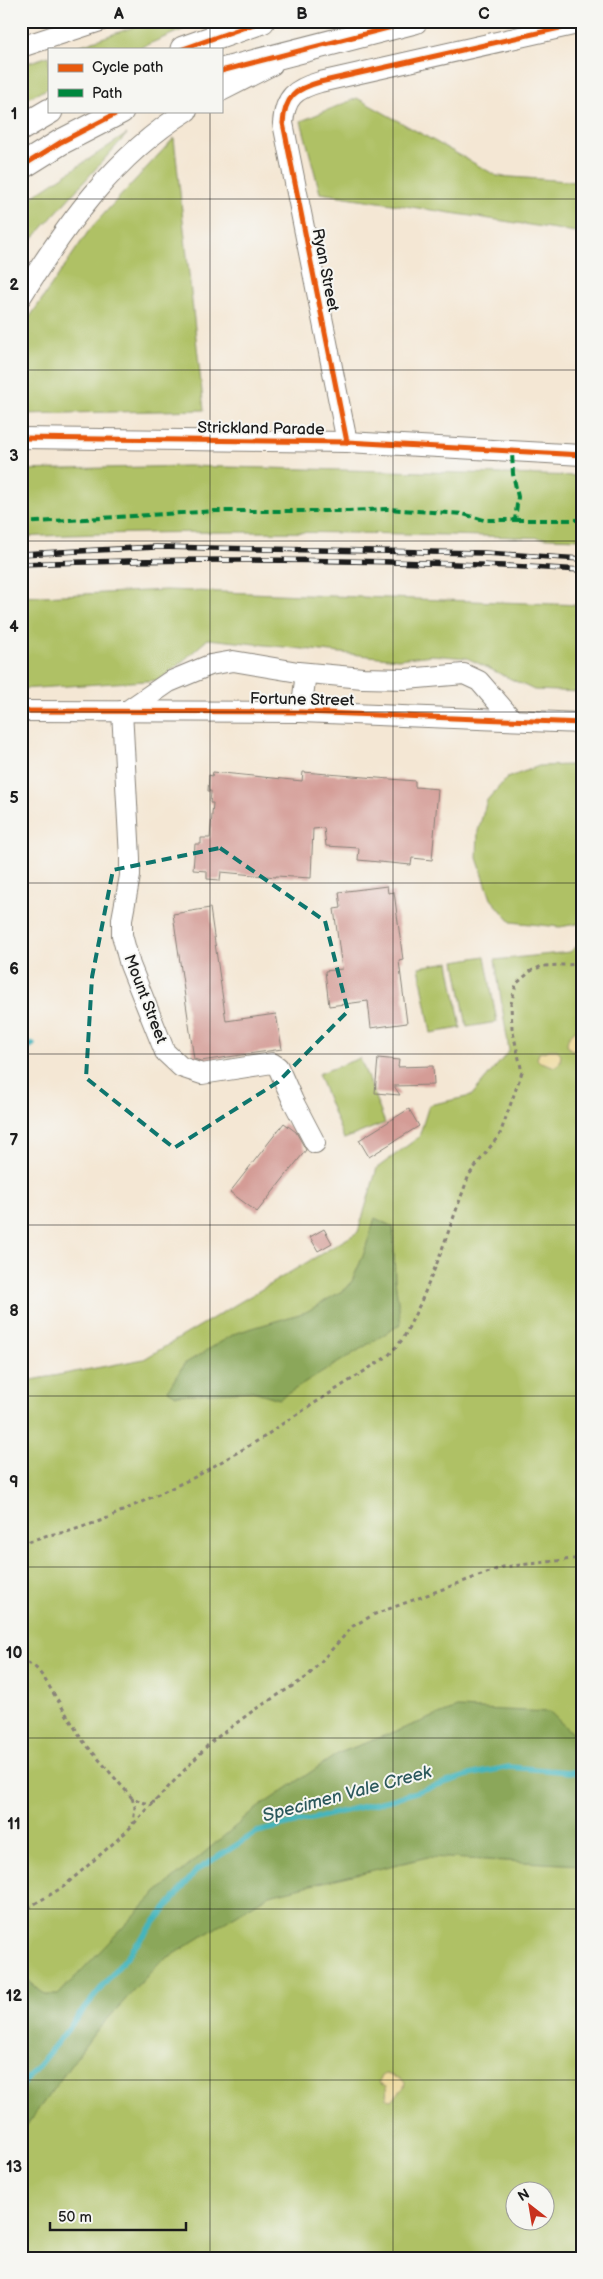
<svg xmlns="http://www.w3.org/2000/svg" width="603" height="2279" font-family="'Balsamiq Sans',sans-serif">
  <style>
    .green { fill: #afc165; stroke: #666e40; fill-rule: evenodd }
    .forest { fill: #8ba75a; stroke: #54623b }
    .sand { fill: #eeda9e; stroke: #857b5d }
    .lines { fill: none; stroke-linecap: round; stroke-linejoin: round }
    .stream { stroke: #45b5bd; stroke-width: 5.5 }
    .building { fill: #d49c96 }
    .minor-casing { stroke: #888278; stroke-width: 22 }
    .major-casing { stroke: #888278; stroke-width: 27 }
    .path { stroke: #888278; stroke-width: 3; stroke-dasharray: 4 4; stroke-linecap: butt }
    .minor { stroke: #fff; stroke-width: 20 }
    .major { stroke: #fff; stroke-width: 25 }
    .rail-casing { stroke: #1c1c1c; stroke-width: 5.5 }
    .rail { stroke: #f6f6f2; stroke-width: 4; stroke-dasharray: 11; stroke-linecap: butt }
    .quiet { stroke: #00873e; stroke-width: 4; stroke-dasharray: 8 4; stroke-linecap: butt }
    .cycleway-casing { stroke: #f6f6f2; stroke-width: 8 }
    .cycleway { stroke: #e8590c; stroke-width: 5 }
    .marked { fill: none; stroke: #0f766e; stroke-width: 4; stroke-dasharray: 10 6; stroke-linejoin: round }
    .grid { fill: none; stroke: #1c1c1c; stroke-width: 1; stroke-opacity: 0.55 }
    .labels { text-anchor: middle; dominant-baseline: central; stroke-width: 4; stroke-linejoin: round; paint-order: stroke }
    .street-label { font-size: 16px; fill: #1c1c1c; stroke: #f6f6f2 }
    .water-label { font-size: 18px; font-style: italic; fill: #2c595c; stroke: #f6f6f2 }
    .neatline { fill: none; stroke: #1c1c1c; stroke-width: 2 }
    .grid-label { font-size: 16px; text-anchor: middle; font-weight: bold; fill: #1c1c1c }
  </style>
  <rect width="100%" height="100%" fill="#f6f6f2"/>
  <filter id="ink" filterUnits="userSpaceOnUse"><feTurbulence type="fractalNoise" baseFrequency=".02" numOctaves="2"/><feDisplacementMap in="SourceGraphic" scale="10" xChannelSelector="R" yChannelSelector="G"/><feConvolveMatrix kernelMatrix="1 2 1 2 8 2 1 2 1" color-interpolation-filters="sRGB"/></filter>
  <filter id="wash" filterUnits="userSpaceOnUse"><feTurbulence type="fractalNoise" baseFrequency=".0096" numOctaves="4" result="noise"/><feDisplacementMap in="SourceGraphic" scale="20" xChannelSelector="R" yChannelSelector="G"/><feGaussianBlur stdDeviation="1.12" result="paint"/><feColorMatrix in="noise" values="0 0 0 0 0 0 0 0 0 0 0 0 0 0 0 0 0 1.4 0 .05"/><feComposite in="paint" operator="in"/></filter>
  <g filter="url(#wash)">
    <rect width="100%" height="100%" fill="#f4e7d4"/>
    <g class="green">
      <polygon points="151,21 203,21 137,49 70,49"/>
      <polygon points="49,56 49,88 21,101 21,65"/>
      <polygon points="357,98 497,176 582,182 582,233 320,193 301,121"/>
      <polygon points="127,134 25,247 21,252 21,204"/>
      <polygon points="174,138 204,410 21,414 21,330 90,229"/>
      <path d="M187 466 582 476V539C395 533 208 528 21 537V470Z"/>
      <polygon points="166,590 582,605 582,692 534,690 467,658 432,655 398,659 208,639 161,680 21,689 21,597"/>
      <polygon points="571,765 582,773 582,923 560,927 511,922 491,899 477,858 478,831 487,800 507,778 539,766"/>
      <path d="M582 942V2258H21V1382L144 1359 358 1232 377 1168 419 1137 429 1105 471 1096 509 1051 495 960 570 952ZM516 2192H546V2222H516Z"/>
      <polygon points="485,956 497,1022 467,1027 455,961"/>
      <polygon points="449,962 461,1028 431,1033 419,967"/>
      <polygon points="360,1058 385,1123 344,1139 318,1074"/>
    </g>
    <g class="forest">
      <polygon points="375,1218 393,1227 395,1279 401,1324 279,1399 253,1391 176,1395 168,1390 184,1364 236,1333 306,1312 347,1288 352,1281 363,1256"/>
      <polygon points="457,1708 550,1712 582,1743 582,1865 428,1857 269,1895 159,1963 93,2035 21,2133 21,1974 45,1995 58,1995 154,1895 256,1809 339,1753"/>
    </g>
    <g class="sand">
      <path d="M579 1028H582C582 1038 584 1048 571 1050L567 1045C567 1037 572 1032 579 1028Z"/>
      <polygon points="549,1050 557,1050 561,1054 560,1062 556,1067 540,1062 537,1059 539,1053"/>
      <polygon points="386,2074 402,2079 405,2083 404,2087 392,2100 387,2099 386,2086 379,2083 382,2076"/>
    </g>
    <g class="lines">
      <g class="stream">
        <polyline points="21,1051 33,1044"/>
        <polyline points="21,2087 197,1870 257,1832 394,1799 469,1775 509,1767 582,1773"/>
      </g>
    </g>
    <g id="blocks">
      <g class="building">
        <polygon points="213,772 302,781 303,772 415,781 415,787 438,789 432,860 412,858 411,865 358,860 359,848 326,846 324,828 313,829 311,878 276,876 276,877 221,872 220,880 207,879 207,871 193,870 195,844 201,844 201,838 210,838 213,803 210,803 211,791 208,791 209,775 212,776"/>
        <polygon points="387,886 388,893 394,892 403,960 399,961 407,1023 371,1028 368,1001 329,1006 325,971 342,969 334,909 341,908 339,892"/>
        <polygon points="210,908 226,1021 276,1014 282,1049 201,1061 194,1059 173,914"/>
        <polygon points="378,1058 399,1060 398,1067 433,1066 434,1085 394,1086 400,1095 375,1093"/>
        <polygon points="409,1109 419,1126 369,1157 359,1140"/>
        <polygon points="284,1123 296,1132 306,1150 257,1212 230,1192"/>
        <polygon points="324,1229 332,1243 318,1251 310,1237"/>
      </g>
    </g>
  </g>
  <g filter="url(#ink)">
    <use href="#blocks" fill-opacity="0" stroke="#888278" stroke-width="1"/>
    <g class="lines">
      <defs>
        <g id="minor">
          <polyline points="21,47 100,21"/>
          <polyline points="221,91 272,65"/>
          <path d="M21 297C66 225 114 156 187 111"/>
          <polyline points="21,438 347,442 582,455"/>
          <path d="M347 442 283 123C285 97 295 89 320 82L582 23"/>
          <polyline points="21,711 301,712 582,723"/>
          <polyline points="122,711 130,858 130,876 122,919 122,935 130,965 165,1052 181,1067 202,1074 272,1063 278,1067 293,1101 315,1143"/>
          <polyline points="127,711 169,682 210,665 233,661 298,672 363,678 406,679 464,674 479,681 512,719"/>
          <polyline points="301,712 306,673"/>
        </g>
        <g id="major">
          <polyline points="183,49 262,21"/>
          <polyline points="221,71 415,21"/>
          <polyline points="21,128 50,111"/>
          <polyline points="21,167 61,142 121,111"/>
        </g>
      </defs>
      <use href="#minor" class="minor-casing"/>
      <use href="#major" class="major-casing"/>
      <g class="path">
        <polyline points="21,1544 48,1535 67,1532 103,1520 195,1477 264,1437 282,1424 388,1356 403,1339 420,1304 437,1263 469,1175 500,1134 522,1072 512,1028 511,1004 516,984 531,971 542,966 582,964"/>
        <polyline points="21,1658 36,1668 44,1678 83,1741 132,1798 145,1803 155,1802"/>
        <polyline points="132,1798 135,1807 133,1824"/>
        <polyline points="21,1912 63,1887 85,1868 126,1832 211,1742 254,1710 307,1677 353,1626 375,1614 503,1567 582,1558"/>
      </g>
      <use href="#minor" class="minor"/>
      <use href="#major" class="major"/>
      <defs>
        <g id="rail">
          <polyline points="21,554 156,547 485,553 582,559"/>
          <path d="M21 564C208 557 395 559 582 570"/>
        </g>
      </defs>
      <use href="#rail" class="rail-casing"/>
      <use href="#rail" class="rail"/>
      <g class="quiet">
        <polyline points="515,520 582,520"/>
        <polyline points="21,523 215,511 349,511 387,509 463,514 484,520 515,520 518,497 513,474 512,451"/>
      </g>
      <defs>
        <g id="cycleway">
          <polyline points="183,49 262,21"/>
          <polyline points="221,71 415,21"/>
          <polyline points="21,167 61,142 121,111"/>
          <polyline points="21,438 347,442 582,455"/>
          <path d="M347 442 283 123C285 97 295 89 320 82L582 23"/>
          <polyline points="21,711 301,712 582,723"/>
        </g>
      </defs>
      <use href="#cycleway" class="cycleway-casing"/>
      <use href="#cycleway" class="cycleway"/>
    </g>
  </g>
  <path class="marked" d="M220 848 325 921 348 1011 278 1082 174 1148 86 1078 92 977 113 870Z"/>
  <path class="grid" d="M210 21V49M393 21V2258M210 111V2258M21 199H582M21 370H582M21 541H582M21 712H582M21 883H582M21 1054H582M21 1225H582M21 1396H582M21 1567H582M21 1738H582M21 1909H582M21 2080H582"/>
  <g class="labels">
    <g class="street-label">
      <text transform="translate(325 270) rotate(79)">Ryan Street</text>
      <text transform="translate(261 429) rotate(1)">Strickland Parade</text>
      <text transform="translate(302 700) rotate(1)">Fortune Street</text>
      <text transform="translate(145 999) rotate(69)">Mount Street</text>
    </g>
    <g class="water-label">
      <text transform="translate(347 1794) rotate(-15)">Specimen Vale Creek</text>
    </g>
  </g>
  <rect width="603" height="2279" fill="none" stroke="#f6f6f2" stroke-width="55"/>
  <rect x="48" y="48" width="175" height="65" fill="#f6f6f2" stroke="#9f9f9c"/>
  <rect x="58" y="64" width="25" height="8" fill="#e8590c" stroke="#9f9f9c"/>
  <text x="92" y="72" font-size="15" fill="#1c1c1c">Cycle path</text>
  <rect x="58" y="89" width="25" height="8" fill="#00873e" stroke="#9f9f9c"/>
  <text x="92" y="98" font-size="15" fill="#1c1c1c">Path</text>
  <g transform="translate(530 2206) rotate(329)"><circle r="24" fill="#f6f6f2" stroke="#9f9f9c"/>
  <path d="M0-4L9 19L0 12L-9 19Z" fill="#c8321e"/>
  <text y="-8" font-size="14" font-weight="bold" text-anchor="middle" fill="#1c1c1c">N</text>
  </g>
  <path d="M50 2222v8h136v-8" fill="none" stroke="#1c1c1c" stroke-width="2.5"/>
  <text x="58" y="2222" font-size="15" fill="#1c1c1c" stroke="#f6f6f2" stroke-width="4" paint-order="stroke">50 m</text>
  <rect x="28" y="28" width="548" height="2224" class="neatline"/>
  <g class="grid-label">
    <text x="119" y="19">A</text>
    <text x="302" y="19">B</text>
    <text x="484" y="19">C</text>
    <text x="14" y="119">1</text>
    <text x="14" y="290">2</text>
    <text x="14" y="461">3</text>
    <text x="14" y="632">4</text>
    <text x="14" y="803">5</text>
    <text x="14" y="974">6</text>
    <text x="14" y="1145">7</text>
    <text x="14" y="1316">8</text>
    <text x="14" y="1487">9</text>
    <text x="14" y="1658">10</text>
    <text x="14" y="1829">11</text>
    <text x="14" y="2001">12</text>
    <text x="14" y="2172">13</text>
  </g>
</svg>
